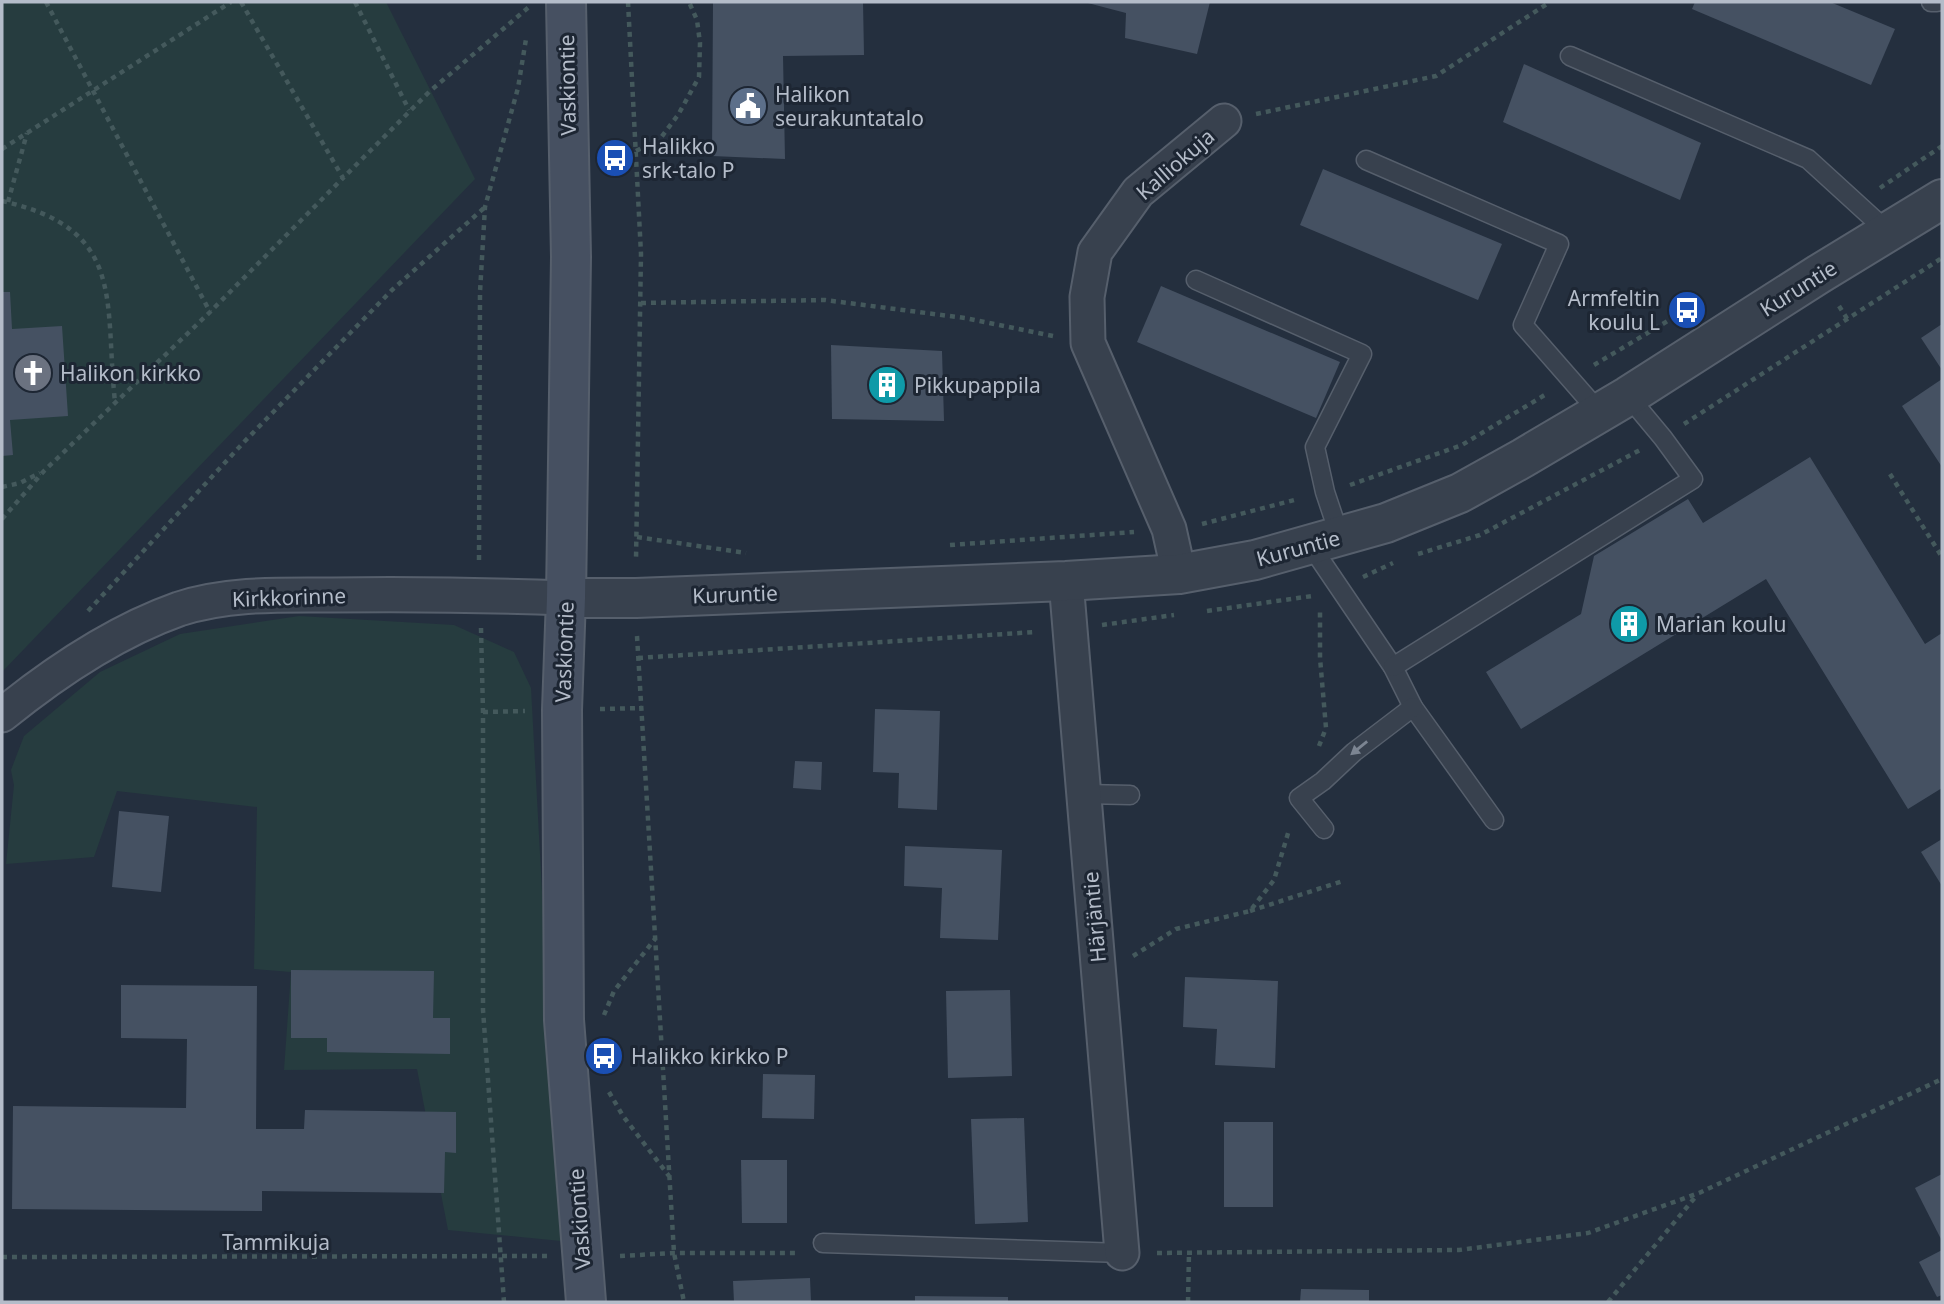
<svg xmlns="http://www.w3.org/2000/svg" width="1944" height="1304" font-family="'Noto Sans',sans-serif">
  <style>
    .green { fill: #263c3f }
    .building { fill: #455162 }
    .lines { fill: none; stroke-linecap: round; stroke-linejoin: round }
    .service-casing { stroke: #565f6c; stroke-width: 21 }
    .minor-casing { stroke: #565f6c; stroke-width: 37 }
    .tertiary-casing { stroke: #565f6c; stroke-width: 42 }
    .secondary-casing { stroke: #565f6c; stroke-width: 42 }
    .path { stroke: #44595c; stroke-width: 4.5; stroke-dasharray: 5 5; stroke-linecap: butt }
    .service { stroke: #38414e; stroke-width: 18 }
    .minor { stroke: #38414e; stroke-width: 33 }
    .tertiary { stroke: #38414e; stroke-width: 38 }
    .secondary { stroke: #465061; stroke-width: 38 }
    .oneway { fill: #7c8592 }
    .labels { text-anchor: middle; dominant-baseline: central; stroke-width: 6; stroke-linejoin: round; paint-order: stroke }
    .street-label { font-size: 21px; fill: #b4bcc9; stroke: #1d2633 }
    .poi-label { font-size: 21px; fill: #b4bcc9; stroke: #1d2633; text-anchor: start }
  </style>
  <rect width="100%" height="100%" fill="#242f3e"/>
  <g class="green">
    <polygon points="2,2 386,2 475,179 2,672"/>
    <polygon points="299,616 454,625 514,652 531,688 561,1241 448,1230 417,1069 284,1070 291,972 254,969 257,807 117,791 94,857 6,864 14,785 11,770 24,736 100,672 180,634"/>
  </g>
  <g class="building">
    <polygon points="713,2 863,2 864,55 783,56 785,159 712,156"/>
    <polygon points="1084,2 1210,2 1197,54 1125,38 1126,13"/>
    <polygon points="1695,2 1830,2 1895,29 1871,85 1692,9"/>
    <polygon points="1524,64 1701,143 1680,200 1503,122"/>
    <polygon points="1323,169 1502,244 1478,300 1300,225"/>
    <polygon points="1161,286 1340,362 1316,418 1137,342"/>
    <polygon points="2,292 10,292 12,329 62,326 68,416 10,420 13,455 2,456"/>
    <polygon points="1942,324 1942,370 1921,338"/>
    <polygon points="831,345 942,351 944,421 832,419"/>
    <polygon points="1942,379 1942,467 1902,406"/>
    <polygon points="1810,457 1925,644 1942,633 1942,788 1908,809 1766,579 1521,729 1486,672 1581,614 1594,556 1688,499 1703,523"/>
    <polygon points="875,709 940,711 937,810 898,808 899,773 873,772"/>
    <polygon points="795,761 822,762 821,790 793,788"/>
    <polygon points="119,811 169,816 161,892 112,887"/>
    <polygon points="1942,839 1942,886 1921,852"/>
    <polygon points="905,846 1002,850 998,940 940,938 942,888 904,886"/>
    <polygon points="291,970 434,971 433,1018 450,1018 450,1054 327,1052 327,1038 291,1038"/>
    <polygon points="1185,977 1278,981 1275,1068 1215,1065 1217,1029 1183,1027"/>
    <polygon points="121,985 257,986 256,1129 304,1129 305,1110 456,1112 456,1153 445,1152 444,1193 262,1191 262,1211 12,1209 13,1106 186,1108 187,1039 121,1038"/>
    <polygon points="1010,990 1012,1076 948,1078 946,991"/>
    <polygon points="763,1074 815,1075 814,1119 762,1118"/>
    <polygon points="1024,1118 1028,1222 975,1224 971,1119"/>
    <rect x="1224" y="1122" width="49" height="85"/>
    <polygon points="741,1160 787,1160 787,1223 742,1223"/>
    <polygon points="1942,1174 1942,1241 1915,1188"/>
    <polygon points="1942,1250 1942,1295 1937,1297 1919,1262"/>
    <polygon points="810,1278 811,1302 734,1302 733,1281"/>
    <polygon points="1301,1289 1369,1290 1369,1302 1300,1302"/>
    <polygon points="915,1296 1008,1297 1008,1302 915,1302"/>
  </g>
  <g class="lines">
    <defs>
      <g id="service">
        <polyline points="1931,2 1937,2"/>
        <polyline points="1570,56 1808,159 1888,232"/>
        <polyline points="1366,160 1559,244 1523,325 1600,413"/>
        <polyline points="1196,280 1362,354 1315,447 1325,492 1340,537"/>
        <polyline points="1311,546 1393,667 1413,707 1494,820"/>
        <polyline points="1393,667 1693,479 1663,438 1628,396"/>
        <polyline points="1084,794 1130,795"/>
        <polyline points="1324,829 1299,798 1323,781 1354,752 1413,707"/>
        <polyline points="823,1243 1122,1253"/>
      </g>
      <g id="minor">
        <polyline points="1179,574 1169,529 1088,343 1087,297 1095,252 1138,192 1224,121"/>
        <polyline points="1066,581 1122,1253"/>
        <path d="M2 715C55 672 114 632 179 609 228 593 281 595 332 595 410 594 488 595 566 598"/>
      </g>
      <polyline id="tertiary" points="566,598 636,598 1066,581 1179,574 1255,560 1386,523 1460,493 1523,458 1628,396 1819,274 1942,199"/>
      <polyline id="secondary" points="566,2 571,257 566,598 562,710 564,1020 586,1302"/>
    </defs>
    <use href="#service" class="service-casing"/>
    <use href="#minor" class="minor-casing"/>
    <use href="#tertiary" class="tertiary-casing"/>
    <use href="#secondary" class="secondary-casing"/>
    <g class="path">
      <polyline points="46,2 210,312"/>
      <polyline points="241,2 343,178 429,92 529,7"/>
      <polyline points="355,2 409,110"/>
      <polyline points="628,2 641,254 636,560"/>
      <polyline points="1256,114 1436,76 1550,2"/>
      <polyline points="2,149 231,2"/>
      <polyline points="636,151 660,139 678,115 699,77 700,43 697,20 689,2"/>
      <polyline points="1880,188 1942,146"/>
      <path d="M2 201C127 229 104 300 115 402"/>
      <polyline points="8,202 27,133"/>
      <polyline points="641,303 825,300 965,318 1053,336"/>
      <polyline points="1839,306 1848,320"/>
      <polyline points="1594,365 1686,310"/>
      <polyline points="1684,424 1942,258"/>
      <polyline points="1890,474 1942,557"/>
      <polyline points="1350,485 1462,445 1548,393"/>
      <polyline points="2,487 20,483 40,473"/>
      <polyline points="2,519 44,471 210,312 343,178"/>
      <polyline points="1202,524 1298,499"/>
      <polyline points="637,537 746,553"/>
      <polyline points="950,545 1134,532"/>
      <polyline points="1418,554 1480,535 1640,450"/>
      <polyline points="479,560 480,292 485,207 518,88 526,39"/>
      <polyline points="1363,577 1393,563"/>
      <polyline points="88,611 244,442 392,290 484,208"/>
      <polyline points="1207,611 1312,596"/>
      <polyline points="1102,625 1174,615"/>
      <polyline points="481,628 483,712 483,1010 504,1302"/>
      <polyline points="637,636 674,1253 684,1302"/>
      <polyline points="638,658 1035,632"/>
      <polyline points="600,709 642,708"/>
      <polyline points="483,712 525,711"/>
      <polyline points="1319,746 1326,728 1320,658 1320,609"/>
      <polyline points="1250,911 1343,881"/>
      <polyline points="1133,956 1176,929 1250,911 1274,880 1289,830"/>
      <polyline points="604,1015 614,991 655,939"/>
      <polyline points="609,1092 623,1116 669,1176"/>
      <polyline points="1157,1253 1459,1250 1588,1233 1699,1193 1942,1079"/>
      <polyline points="620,1256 674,1253 799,1253"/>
      <polyline points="2,1257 547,1256"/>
      <polyline points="1188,1302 1189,1253"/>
      <polyline points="1608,1302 1697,1195"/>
    </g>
    <use href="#service" class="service"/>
    <use href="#minor" class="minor"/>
    <use href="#tertiary" class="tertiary"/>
    <use href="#secondary" class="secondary"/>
  </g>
  <defs><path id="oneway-solid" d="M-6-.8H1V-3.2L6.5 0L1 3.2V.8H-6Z" transform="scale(1.75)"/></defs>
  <use class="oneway" href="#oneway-solid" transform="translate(1359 748) rotate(141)"/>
  <defs>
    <symbol id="civic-disc" viewBox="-11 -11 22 22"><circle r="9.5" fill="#5c6f8a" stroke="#1d2633"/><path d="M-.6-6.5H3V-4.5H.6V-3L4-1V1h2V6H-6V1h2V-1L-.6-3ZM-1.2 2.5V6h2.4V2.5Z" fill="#fff"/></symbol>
    <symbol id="bus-disc" viewBox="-11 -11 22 22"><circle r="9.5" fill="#1a4fb4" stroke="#1d2633"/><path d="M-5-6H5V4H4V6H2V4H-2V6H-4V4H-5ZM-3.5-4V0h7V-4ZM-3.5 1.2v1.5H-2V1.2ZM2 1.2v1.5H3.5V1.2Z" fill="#fff"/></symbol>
    <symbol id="church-disc" viewBox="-11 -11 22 22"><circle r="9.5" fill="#6b7280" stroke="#1d2633"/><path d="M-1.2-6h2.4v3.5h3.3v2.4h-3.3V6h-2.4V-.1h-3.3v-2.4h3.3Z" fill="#fff"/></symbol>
    <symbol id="building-disc" viewBox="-11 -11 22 22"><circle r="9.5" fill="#0f9aa8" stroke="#1d2633"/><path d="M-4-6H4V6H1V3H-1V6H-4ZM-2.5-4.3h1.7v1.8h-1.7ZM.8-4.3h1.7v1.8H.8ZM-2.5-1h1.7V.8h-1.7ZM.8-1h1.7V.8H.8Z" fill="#fff"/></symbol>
  </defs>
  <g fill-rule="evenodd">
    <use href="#civic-disc" x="726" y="84" width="44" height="44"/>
    <use href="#bus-disc" x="593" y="136" width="44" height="44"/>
    <use href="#bus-disc" x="1665" y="288" width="44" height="44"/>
    <use href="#church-disc" x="11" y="351" width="44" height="44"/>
    <use href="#building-disc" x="865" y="363" width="44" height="44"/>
    <use href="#building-disc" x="1607" y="602" width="44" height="44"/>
    <use href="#bus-disc" x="582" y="1034" width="44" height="44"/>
  </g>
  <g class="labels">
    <g class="street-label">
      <text transform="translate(567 85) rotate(-91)">Vaskiontie</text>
      <text transform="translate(1175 164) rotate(-41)">Kalliokuja</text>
      <text transform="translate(1798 288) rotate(-32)">Kuruntie</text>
      <text transform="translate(1298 548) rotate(-15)">Kuruntie</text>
      <text transform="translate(735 594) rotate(-2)">Kuruntie</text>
      <text transform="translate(289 597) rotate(-2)">Kirkkorinne</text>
      <text transform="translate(564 652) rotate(-88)">Vaskiontie</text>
      <text transform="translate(1094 917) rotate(-95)">Härjäntie</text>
      <text transform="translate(579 1219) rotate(-94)">Vaskiontie</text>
      <text x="276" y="1242">Tammikuja</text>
    </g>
    <g class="poi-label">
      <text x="775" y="94">Halikon<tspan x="775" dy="24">seurakuntatalo</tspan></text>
      <text x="642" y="146">Halikko<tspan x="642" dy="24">srk-talo P</tspan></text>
      <text x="1660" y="298" text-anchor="end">Armfeltin<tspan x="1660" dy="24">koulu L</tspan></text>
      <text x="60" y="373">Halikon kirkko</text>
      <text x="914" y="385">Pikkupappila</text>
      <text x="1656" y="624">Marian koulu</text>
      <text x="631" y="1056">Halikko kirkko P</text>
    </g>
  </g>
  <rect width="1944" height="1304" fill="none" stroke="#b4bcc9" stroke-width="7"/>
</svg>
